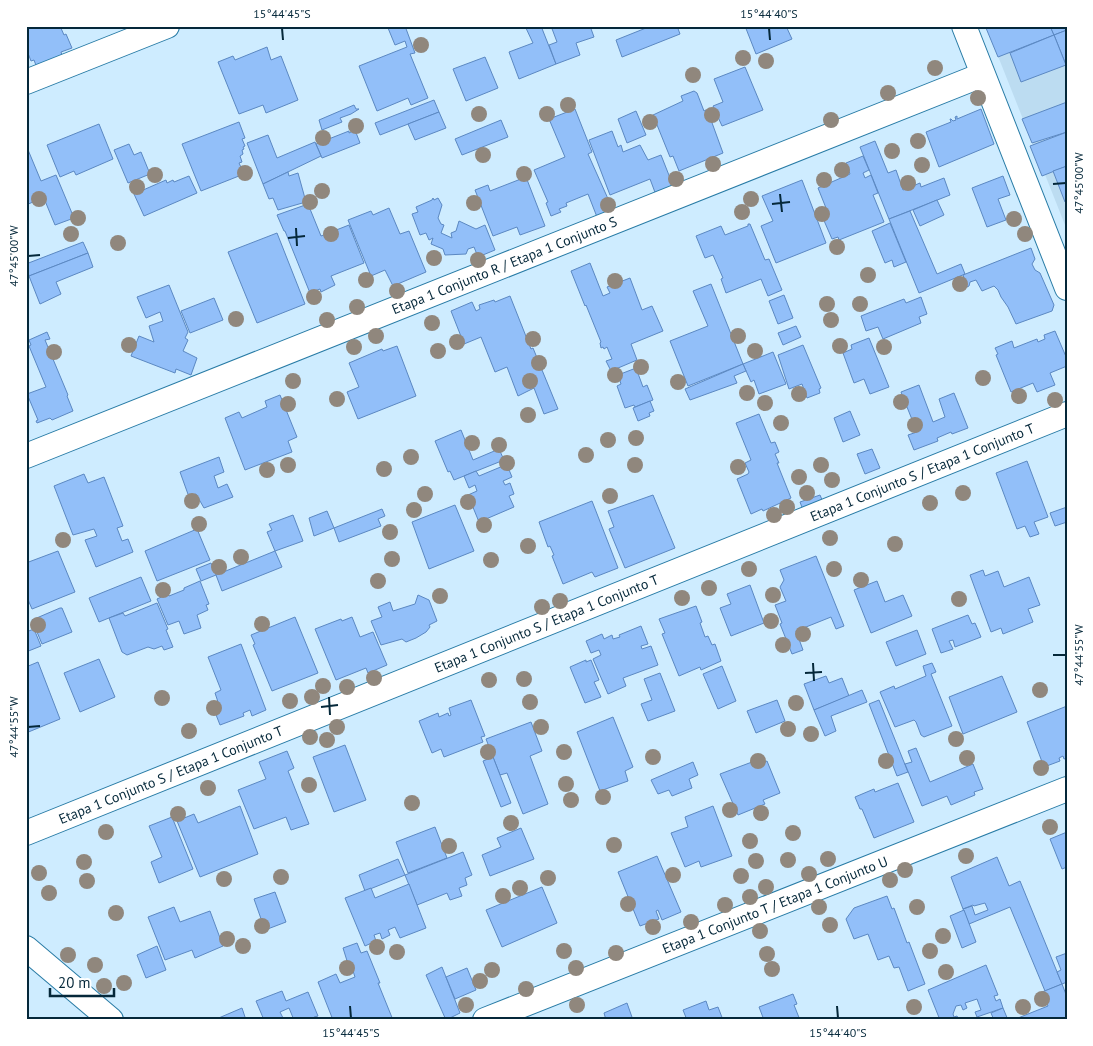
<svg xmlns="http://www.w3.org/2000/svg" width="1093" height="1046" font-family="'PT Sans',sans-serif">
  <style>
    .built { fill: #bcdcf1 }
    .building { fill: #92bff9; stroke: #5b88c2 }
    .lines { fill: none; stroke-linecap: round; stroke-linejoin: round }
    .minor-casing { stroke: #297ca6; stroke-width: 26 }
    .minor { stroke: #fff; stroke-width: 24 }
    .tree { fill: #90877d }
    .ticks { fill: none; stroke: #05283a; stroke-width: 2 }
    .labels { text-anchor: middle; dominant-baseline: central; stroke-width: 4; stroke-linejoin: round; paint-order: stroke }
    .street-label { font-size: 14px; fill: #05283a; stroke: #fff }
    .neatline { fill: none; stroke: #05283a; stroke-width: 2 }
    .ticks-label { font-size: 12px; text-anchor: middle; fill: #05283a }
  </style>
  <rect width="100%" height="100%" fill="#ceecff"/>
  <polygon class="built" points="986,26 1067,26 1067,230"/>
  <g class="building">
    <polygon points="26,26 60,26 64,35 66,34 72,48 61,52 63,58 37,68 34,60 31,61 26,48"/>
    <polygon points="391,26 405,26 415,53 410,54 428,98 411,105 408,98 377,111 359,66 407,47 405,41 395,45 388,28"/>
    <polygon points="525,26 541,26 556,64 519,79 509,52 533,43"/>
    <polygon points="551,26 590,26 594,37 576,43 580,55 556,64 549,45 557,42"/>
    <polygon points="651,26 677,26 680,34 622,57 616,40"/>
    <polygon points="745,26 786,26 792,39 756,54"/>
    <polygon points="991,26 1050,26 1054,35 998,57 986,28"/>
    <polygon points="1050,26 1067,26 1067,30 1054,35"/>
    <polygon points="1067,30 1067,64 1066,65 1054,35"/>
    <polygon points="1054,35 1066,65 1021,82 1010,53"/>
    <polygon points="267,47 271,60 281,56 298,100 266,113 263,105 239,114 218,62 233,56 235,60"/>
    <polygon points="485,57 498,88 466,101 453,69"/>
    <polygon points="745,67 763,110 722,126 713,106 723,102 714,79"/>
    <polygon points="694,91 697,93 704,111 706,110 711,120 723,153 679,171 673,156 670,157 653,115 683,101 681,96"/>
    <polygon points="434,100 439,112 380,135 375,123"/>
    <polygon points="1067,102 1067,132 1032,143 1022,119"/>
    <polygon points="354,105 356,109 359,109 351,114 340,118 342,122 322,130 319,120"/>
    <polygon points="575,109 592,152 588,154 613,210 597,217 588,194 566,203 567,206 559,209 561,212 551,216 546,203 548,202 534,170 565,157 549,119"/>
    <polygon points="981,109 994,144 939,167 926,132 951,122 950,119 951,119 953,121 956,120 955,117 957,116 957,119"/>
    <polygon points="636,111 646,135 627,143 618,119"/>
    <polygon points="439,112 446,128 415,140 408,124"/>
    <polygon points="501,120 508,137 462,155 455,139"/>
    <polygon points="239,122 245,138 242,139 245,146 243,147 244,149 242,150 243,154 240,156 242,162 239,163 244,174 201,191 182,144"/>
    <polygon points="99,124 113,159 76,175 74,171 60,177 47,145"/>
    <polygon points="355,130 360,143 322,158 316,144 349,131 349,133"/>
    <polygon points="612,131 618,147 621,145 623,152 640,145 648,160 661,155 674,188 656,195 650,179 610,195 589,140"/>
    <polygon points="1067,132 1067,166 1042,176 1030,146"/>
    <polygon points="268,135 277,158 315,142 321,156 263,184 247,143"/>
    <polygon points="875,141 888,173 896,170 903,190 920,183 921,187 944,178 950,195 889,219 860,147"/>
    <polygon points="129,144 134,155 141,152 150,174 128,183 114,150"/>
    <polygon points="26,145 41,181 56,175 74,218 55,225 43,196 40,198 40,199 26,205"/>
    <polygon points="863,156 869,170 863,173 865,178 871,175 878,193 873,195 884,222 839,240 838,237 832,239 822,216 828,213 818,188 850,174 846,163"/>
    <polygon points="1067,166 1067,201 1065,202 1053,171"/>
    <polygon points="288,172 289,176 298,173 306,202 278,210 273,198 269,199 263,184"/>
    <polygon points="189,176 197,193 144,216 134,194 166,180 167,183 173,180 174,182"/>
    <polygon points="1003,176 1010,195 998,199 1006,220 987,227 972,188"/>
    <polygon points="526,177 545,226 520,235 517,227 493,236 475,190 488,185 490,191"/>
    <polygon points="802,180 826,243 776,263 761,226 773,221 762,196"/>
    <polygon points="433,198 434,200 438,198 442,205 438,218 441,224 444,225 441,233 452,238 451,233 456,231 459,221 476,229 485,225 495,250 478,257 474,247 468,249 466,254 445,255 443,249 431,244 433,238 429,240 426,233 420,235 412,214 418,212 416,207 432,200"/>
    <polygon points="937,200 944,215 920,226 913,210"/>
    <polygon points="308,204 321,236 349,225 364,263 331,276 335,285 321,292 320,289 310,293 285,231 284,231 277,215"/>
    <polygon points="389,208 400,234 409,231 426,272 393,286 385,270 371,276 348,220 371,211 373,215"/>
    <polygon points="910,211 937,274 961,264 965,274 919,293 889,219"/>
    <polygon points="890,223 906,262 894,267 892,260 885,263 872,231"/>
    <polygon points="748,224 750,224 765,260 769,259 782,290 768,296 761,279 726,293 721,279 723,278 713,255 705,258 696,236 721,226 725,235 748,226"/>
    <polygon points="277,233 305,304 257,323 228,252"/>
    <polygon points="83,242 88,253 29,276 26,264"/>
    <polygon points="1031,248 1035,259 1032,264 1035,270 1040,273 1054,305 1052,311 1016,324 1008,307 1001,297 998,290 994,286 982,291 976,280 970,282 969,286 967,287 963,275"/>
    <polygon points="88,253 93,267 56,282 61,294 40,304 29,276"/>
    <polygon points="590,263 603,296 610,293 607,287 630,278 642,310 652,306 663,331 631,344 637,360 611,371 606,361 612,359 607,347 604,349 603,347 601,348 600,343 601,342 586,305 585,306 571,271"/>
    <polygon points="711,284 743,364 688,386 670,341 708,326 693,291"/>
    <polygon points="169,285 188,332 185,338 188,340 183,351 197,358 191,375 176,369 175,373 131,356 139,336 154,342 149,326 163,321 160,312 146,318 137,297"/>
    <polygon points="784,295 793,318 778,324 769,301"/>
    <polygon points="510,296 531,349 533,348 558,409 544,414 534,388 518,396 507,367 495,372 481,337 464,344 451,311 472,302 476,311 480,309 479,305 494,300 495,302"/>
    <polygon points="921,297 927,314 919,317 921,323 883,339 878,327 866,331 861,316 904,299 906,303"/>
    <polygon points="214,298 223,320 190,333 181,311"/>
    <polygon points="796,326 801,337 783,345 778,333"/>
    <polygon points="1055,331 1067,359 1067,366 1050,373 1055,385 1037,392 1033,383 1011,392 996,355 998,354 995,348 1012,341 1014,348 1037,339 1038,342 1045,339 1044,335"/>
    <polygon points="47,332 50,339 45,340 68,395 67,396 73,411 52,420 50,418 37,423 36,421 38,420 27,394 46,387 29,346 31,345 29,340"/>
    <polygon points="869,338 889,387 870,394 864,379 854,383 843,353 852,349 851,345"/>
    <polygon points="803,345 821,388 819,389 820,393 807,398 802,384 789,389 778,355"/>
    <polygon points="397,346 416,396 358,419 347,392 359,387 349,363 382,349 383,351"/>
    <polygon points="773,352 786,384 759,394 754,380 751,382 743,364"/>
    <polygon points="743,364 746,371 734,376 737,383 690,400 685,389"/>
    <polygon points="636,368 643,387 647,385 653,400 635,407 634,405 625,408 617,386 621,384 618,375"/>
    <polygon points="919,385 933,422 945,417 939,399 954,393 968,428 952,434 951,432 937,438 938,441 914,450 908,435 917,432 901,392"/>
    <polygon points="280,395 297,437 288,441 292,452 245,470 225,418 239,412 242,418 267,407 265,401"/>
    <polygon points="650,401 654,411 649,413 650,416 638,421 633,408"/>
    <polygon points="850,411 860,435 843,442 834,418"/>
    <polygon points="759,414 771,443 775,442 779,452 775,454 779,463 777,463 791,498 763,511 762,509 751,514 737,479 748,474 749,472 745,463 751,460 736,423"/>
    <polygon points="461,430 473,460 499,449 504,460 454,480 450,471 448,472 435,441"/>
    <polygon points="872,449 880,468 865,474 857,454"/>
    <polygon points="219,457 224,472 214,476 218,488 227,484 233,497 204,508 196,494 189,497 180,472"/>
    <polygon points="505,460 512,477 503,481 505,485 510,483 514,494 509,496 514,507 479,522 468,495 477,491 475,485 469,488 464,476 476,471 479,476 503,466 501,461"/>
    <polygon points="1027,461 1048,517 1034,522 1039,534 1030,537 1025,526 1017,529 996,473"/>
    <polygon points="84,474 88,483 104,477 123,526 117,528 122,541 128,539 133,552 96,567 85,540 97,536 94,529 73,535 54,486"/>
    <polygon points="653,495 675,548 625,568 609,529 614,527 608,511"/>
    <polygon points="820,495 823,502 803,510 800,502"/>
    <polygon points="592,501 618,568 595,577 592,572 563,584 552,556 554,555 550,546 548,547 539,522"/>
    <polygon points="455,505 474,551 429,569 412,522"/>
    <polygon points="1067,507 1067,522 1055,526 1050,513"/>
    <polygon points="382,509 385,516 378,519 381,526 339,542 334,528"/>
    <polygon points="327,511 334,528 314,536 309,518"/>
    <polygon points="293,515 303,541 275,551 267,532 272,530 269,524"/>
    <polygon points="197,529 210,560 157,581 145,551"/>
    <polygon points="58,551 75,592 32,609 26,595 26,563"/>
    <polygon points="275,551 282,567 222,591 216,575"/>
    <polygon points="816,556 844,626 836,629 831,617 796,631 803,650 792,654 780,624 782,623 775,605 786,601 780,587 784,580 780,570"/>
    <polygon points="211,563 216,575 201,581 196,569"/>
    <polygon points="983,570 985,576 998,571 1004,587 1029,577 1040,605 1028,609 1033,622 1003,634 1001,628 991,632 970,575"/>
    <polygon points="141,577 151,601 99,622 89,598"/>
    <polygon points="200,581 209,604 206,605 208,610 197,615 201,628 184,634 179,621 168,625 157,599 168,594 169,596 184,590 184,588"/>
    <polygon points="877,581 885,602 903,595 912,616 871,633 854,590"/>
    <polygon points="750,585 764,623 731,636 720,608 731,604 727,594"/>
    <polygon points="418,595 429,600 437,621 429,625 430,627 426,632 416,638 406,642 402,639 381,645 371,621 382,617 378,607 390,602 393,611 415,604"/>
    <polygon points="157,603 168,629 166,630 173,647 164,650 162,646 154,649 148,647 127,655 122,652 109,618 123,613 125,616"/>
    <polygon points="696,606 702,622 700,623 705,637 708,636 712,645 715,644 721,661 701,670 700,667 679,676 662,634 665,633 659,619"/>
    <polygon points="60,608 62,608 72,632 42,644 32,620"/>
    <polygon points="968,615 972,624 975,623 981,637 955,647 953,640 949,641 953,649 941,653 932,629"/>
    <polygon points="295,617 318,673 272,691 253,645 255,644 251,635"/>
    <polygon points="352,617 360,637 373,632 387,665 368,673 366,668 336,680 315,629 341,619 342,621"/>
    <polygon points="641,626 648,644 641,646 642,649 651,646 658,665 623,678 626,686 608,694 593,659 601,655 599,650 591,653 586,641 602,634 604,639 612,635 613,639 620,637 619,635"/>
    <polygon points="34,629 41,646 26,652 26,632"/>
    <polygon points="917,630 926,654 896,666 886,642"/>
    <polygon points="241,644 266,710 252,716 250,710 243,713 244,716 220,725 213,707 219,705 215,693 221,690 208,657"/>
    <polygon points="99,659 115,697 80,712 64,673"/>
    <polygon points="586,660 586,662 591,660 599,680 594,682 601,697 585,703 570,667"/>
    <polygon points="38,662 60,719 26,733 26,667"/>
    <polygon points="932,663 936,672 931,674 952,726 924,737 921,735 916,722 914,720 895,727 880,692 894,686 895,689 926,676 923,666"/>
    <polygon points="722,666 736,701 718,709 703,674"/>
    <polygon points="660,673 675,711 648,721 641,704 652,700 644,679"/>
    <polygon points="826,676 829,683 842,678 849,696 814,710 804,684"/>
    <polygon points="1002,676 1017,712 963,734 949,697"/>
    <polygon points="862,690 867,702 831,716 836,731 825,736 814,710"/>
    <polygon points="471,700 485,736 481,737 483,742 444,757 441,749 432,753 419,721 438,713 439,717 448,713 449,716 451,715 449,708"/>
    <polygon points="777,700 785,721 756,733 747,711"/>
    <polygon points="879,700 908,772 897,776 869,704"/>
    <polygon points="1067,706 1067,758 1064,759 1063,756 1059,758 1060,761 1044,767 1027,722"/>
    <polygon points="613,717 633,767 625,771 628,781 600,791 577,732"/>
    <polygon points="531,722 542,751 530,756 548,804 523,814 507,773 500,775 486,739"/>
    <polygon points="345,745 366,800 334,812 313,757"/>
    <polygon points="916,748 930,782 973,764 983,789 974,792 975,795 951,805 947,796 922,806 905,764 912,762 908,751"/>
    <polygon points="287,751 294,768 288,771 309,824 291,830 286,817 254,829 238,790 266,779 259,762"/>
    <polygon points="493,757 511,803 501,807 483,761"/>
    <polygon points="767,761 780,793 763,800 765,804 738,815 720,774 752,762 754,766"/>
    <polygon points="693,762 698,775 689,779 692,788 672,796 669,790 658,794 651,780"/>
    <polygon points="898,783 914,822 874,838 862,809 860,809 855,797 874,789 875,792"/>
    <polygon points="240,806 258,854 200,877 177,821 194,814 198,823"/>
    <polygon points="713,806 732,856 701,867 699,861 685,867 671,833 688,827 685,817"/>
    <polygon points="172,817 193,869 159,883 151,862 162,857 149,826"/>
    <polygon points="435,827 447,858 408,873 396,842"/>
    <polygon points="521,828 534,859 490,876 482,855 501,847 497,838"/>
    <polygon points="1067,832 1067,867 1062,869 1050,839"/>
    <polygon points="463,852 472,875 465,878 467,885 459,888 462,896 450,900 447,893 417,905 405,875"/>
    <polygon points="657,856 681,912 662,920 658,910 656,911 659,919 640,926 618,872"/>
    <polygon points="997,857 1009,886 1020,881 1062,984 1045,991 1010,907 969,924 963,909 972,906 975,915 988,910 985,903 974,906 973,905 963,909 951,877"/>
    <polygon points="398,859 405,875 365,891 359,875"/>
    <polygon points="409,884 426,928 400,938 395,927 388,930 390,935 382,939 380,933 374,935 376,941 365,946 345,898 371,888 375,898"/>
    <polygon points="542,887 557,923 502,947 486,910"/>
    <polygon points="275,892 286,922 265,930 254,899"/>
    <polygon points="887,896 892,909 894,908 907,943 909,942 925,984 908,991 899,967 894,968 889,956 878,960 868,934 854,939 846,919 854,908"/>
    <polygon points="174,907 180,922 210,911 223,946 195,958 192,950 165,960 148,917"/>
    <polygon points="964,910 976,942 962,948 950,916"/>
    <polygon points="357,943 361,953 367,951 380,983 378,983 393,1020 333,1020 318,982 336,974 340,983 355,977 352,968 350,969 348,964 343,948"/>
    <polygon points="157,946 166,970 146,978 137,955"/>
    <polygon points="1067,953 1067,982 1062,984 1057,972 1061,970 1056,957"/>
    <polygon points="986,965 998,995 994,996 996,1001 1000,999 1003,1008 977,1017 975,1012 981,1010 977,999 965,1003 967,1008 963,1010 961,1005 956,1006 953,1014 954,1017 957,1016 959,1020 940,1020 928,990"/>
    <polygon points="442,967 460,1013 446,1020 426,975"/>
    <polygon points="467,968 476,990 455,999 446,977"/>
    <polygon points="1062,984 1067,997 1067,1020 1013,1020 1048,1006 1042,992"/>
    <polygon points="282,991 286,1001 308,992 318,1016 314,1017 315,1020 294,1020 289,1008 280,1012 284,1020 264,1020 256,1001"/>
    <polygon points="793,994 797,1004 794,1005 800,1020 764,1020 759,1007"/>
    <polygon points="706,1001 709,1010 718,1007 723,1020 687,1020 683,1010"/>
    <polygon points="627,1003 633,1020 606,1020 604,1013"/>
    <polygon points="242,1008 246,1020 214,1020"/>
    <polygon points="1003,1008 1008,1020 994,1020 991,1013"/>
  </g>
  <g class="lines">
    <defs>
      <g id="minor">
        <polyline points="964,26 1067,288"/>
        <polyline points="26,82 167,26"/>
        <path id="s1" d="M26 456 982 75"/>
        <path id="s2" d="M26 833 1067 414"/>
        <polyline points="26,948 111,1020"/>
        <path id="s3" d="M485 1020 1067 789"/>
      </g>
    </defs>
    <use href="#minor" class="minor-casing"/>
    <use href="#minor" class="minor"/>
  </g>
  <g class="tree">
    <circle cx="421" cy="45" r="8"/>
    <circle cx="743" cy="58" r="8"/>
    <circle cx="766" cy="61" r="8"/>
    <circle cx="935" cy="68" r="8"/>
    <circle cx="693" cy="75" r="8"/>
    <circle cx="888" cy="93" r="8"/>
    <circle cx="978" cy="98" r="8"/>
    <circle cx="568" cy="105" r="8"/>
    <circle cx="479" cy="114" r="8"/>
    <circle cx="547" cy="114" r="8"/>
    <circle cx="712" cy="115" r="8"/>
    <circle cx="831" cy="120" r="8"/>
    <circle cx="650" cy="122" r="8"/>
    <circle cx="356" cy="126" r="8"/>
    <circle cx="323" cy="138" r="8"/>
    <circle cx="918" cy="141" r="8"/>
    <circle cx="892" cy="151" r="8"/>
    <circle cx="483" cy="155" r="8"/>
    <circle cx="713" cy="164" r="8"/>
    <circle cx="922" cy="165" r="8"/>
    <circle cx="842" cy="170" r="8"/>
    <circle cx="245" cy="173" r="8"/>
    <circle cx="524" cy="174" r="8"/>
    <circle cx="155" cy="175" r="8"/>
    <circle cx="676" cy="179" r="8"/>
    <circle cx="824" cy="180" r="8"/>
    <circle cx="908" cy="183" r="8"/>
    <circle cx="137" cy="187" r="8"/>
    <circle cx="322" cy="191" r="8"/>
    <circle cx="39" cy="199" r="8"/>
    <circle cx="751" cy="199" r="8"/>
    <circle cx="310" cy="202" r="8"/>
    <circle cx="474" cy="203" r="8"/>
    <circle cx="608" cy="205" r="8"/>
    <circle cx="742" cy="212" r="8"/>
    <circle cx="822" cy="214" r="8"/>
    <circle cx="78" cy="218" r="8"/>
    <circle cx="1014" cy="219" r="8"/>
    <circle cx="71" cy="234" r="8"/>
    <circle cx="331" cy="234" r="8"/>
    <circle cx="1025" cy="234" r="8"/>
    <circle cx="118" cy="243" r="8"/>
    <circle cx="837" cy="247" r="8"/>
    <circle cx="434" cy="258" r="8"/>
    <circle cx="478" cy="260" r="8"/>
    <circle cx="868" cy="275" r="8"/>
    <circle cx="366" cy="280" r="8"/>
    <circle cx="615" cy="281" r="8"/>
    <circle cx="960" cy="284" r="8"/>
    <circle cx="397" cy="291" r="8"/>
    <circle cx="314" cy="297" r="8"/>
    <circle cx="827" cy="304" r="8"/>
    <circle cx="860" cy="304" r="8"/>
    <circle cx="357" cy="307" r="8"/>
    <circle cx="236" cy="319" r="8"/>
    <circle cx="327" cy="320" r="8"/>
    <circle cx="831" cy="320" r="8"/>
    <circle cx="432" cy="323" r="8"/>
    <circle cx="376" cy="336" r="8"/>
    <circle cx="738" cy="336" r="8"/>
    <circle cx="533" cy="339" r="8"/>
    <circle cx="457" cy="342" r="8"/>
    <circle cx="129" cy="345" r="8"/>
    <circle cx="840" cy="346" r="8"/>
    <circle cx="354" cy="347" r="8"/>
    <circle cx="884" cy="347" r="8"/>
    <circle cx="438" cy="351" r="8"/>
    <circle cx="755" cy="351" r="8"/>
    <circle cx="54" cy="352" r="8"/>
    <circle cx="539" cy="363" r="8"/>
    <circle cx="641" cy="367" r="8"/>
    <circle cx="615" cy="375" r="8"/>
    <circle cx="983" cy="378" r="8"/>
    <circle cx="293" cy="381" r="8"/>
    <circle cx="530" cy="381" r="8"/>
    <circle cx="678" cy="382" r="8"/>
    <circle cx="747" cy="393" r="8"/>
    <circle cx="799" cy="394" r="8"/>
    <circle cx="1019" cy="396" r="8"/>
    <circle cx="337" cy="399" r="8"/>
    <circle cx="1055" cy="400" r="8"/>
    <circle cx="901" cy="402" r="8"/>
    <circle cx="765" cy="403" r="8"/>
    <circle cx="288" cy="404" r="8"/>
    <circle cx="528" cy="415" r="8"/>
    <circle cx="781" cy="423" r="8"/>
    <circle cx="915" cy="425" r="8"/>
    <circle cx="636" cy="438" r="8"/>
    <circle cx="608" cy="440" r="8"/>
    <circle cx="472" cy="443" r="8"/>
    <circle cx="499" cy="445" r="8"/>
    <circle cx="586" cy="455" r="8"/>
    <circle cx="411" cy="457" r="8"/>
    <circle cx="507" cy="463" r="8"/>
    <circle cx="288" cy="465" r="8"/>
    <circle cx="635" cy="465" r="8"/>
    <circle cx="821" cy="465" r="8"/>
    <circle cx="738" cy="467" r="8"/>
    <circle cx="384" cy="469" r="8"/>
    <circle cx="267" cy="470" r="8"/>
    <circle cx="799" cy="477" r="8"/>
    <circle cx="832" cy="480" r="8"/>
    <circle cx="807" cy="493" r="8"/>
    <circle cx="963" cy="493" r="8"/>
    <circle cx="425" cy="494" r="8"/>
    <circle cx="610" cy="496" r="8"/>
    <circle cx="192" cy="501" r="8"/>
    <circle cx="468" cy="502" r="8"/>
    <circle cx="930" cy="503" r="8"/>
    <circle cx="787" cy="507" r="8"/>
    <circle cx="414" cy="510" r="8"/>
    <circle cx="774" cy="515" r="8"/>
    <circle cx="199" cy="524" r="8"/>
    <circle cx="484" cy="525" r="8"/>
    <circle cx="390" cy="532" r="8"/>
    <circle cx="830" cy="538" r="8"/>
    <circle cx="63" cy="540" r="8"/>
    <circle cx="895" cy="544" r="8"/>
    <circle cx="528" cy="546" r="8"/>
    <circle cx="241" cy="557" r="8"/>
    <circle cx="392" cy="559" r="8"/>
    <circle cx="491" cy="560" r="8"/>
    <circle cx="219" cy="567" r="8"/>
    <circle cx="749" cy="569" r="8"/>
    <circle cx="834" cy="569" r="8"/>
    <circle cx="861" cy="580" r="8"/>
    <circle cx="378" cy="581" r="8"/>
    <circle cx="709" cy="588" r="8"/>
    <circle cx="163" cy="590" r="8"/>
    <circle cx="773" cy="595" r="8"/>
    <circle cx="440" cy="596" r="8"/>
    <circle cx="682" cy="598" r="8"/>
    <circle cx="959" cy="599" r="8"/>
    <circle cx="560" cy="601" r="8"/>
    <circle cx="542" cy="607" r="8"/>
    <circle cx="771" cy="621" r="8"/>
    <circle cx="262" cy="624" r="8"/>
    <circle cx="38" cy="625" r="8"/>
    <circle cx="803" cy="634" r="8"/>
    <circle cx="783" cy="645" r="8"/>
    <circle cx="374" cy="678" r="8"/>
    <circle cx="524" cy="679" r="8"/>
    <circle cx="489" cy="680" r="8"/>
    <circle cx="323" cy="686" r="8"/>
    <circle cx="347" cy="687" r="8"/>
    <circle cx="1040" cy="690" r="8"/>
    <circle cx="312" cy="697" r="8"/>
    <circle cx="162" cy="698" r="8"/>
    <circle cx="290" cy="701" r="8"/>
    <circle cx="530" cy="702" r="8"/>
    <circle cx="796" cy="703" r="8"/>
    <circle cx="214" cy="708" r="8"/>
    <circle cx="337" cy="727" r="8"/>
    <circle cx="541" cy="727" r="8"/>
    <circle cx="788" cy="729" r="8"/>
    <circle cx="189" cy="731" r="8"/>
    <circle cx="811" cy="734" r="8"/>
    <circle cx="310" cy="737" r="8"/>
    <circle cx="956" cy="739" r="8"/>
    <circle cx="327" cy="740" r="8"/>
    <circle cx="488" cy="752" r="8"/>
    <circle cx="564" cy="752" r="8"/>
    <circle cx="653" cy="757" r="8"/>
    <circle cx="967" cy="758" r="8"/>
    <circle cx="758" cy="761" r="8"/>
    <circle cx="886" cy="761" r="8"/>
    <circle cx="1041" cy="768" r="8"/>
    <circle cx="566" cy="784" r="8"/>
    <circle cx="309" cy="785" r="8"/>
    <circle cx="208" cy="788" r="8"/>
    <circle cx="603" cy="797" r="8"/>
    <circle cx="571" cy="800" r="8"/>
    <circle cx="412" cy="803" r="8"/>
    <circle cx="730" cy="810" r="8"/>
    <circle cx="761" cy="813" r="8"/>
    <circle cx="178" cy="814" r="8"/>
    <circle cx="511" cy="823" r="8"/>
    <circle cx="1050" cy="827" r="8"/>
    <circle cx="106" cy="832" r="8"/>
    <circle cx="793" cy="833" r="8"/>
    <circle cx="750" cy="841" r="8"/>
    <circle cx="614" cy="845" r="8"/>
    <circle cx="449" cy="846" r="8"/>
    <circle cx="966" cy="856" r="8"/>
    <circle cx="828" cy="859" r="8"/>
    <circle cx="788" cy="860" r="8"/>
    <circle cx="756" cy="861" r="8"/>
    <circle cx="84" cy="862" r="8"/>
    <circle cx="905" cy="870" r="8"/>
    <circle cx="39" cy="873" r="8"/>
    <circle cx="809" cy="874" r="8"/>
    <circle cx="673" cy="875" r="8"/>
    <circle cx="741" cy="876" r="8"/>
    <circle cx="281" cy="877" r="8"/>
    <circle cx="548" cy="878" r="8"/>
    <circle cx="224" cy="879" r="8"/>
    <circle cx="890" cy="880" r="8"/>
    <circle cx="87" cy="881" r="8"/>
    <circle cx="766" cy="887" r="8"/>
    <circle cx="520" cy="888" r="8"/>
    <circle cx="49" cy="893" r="8"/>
    <circle cx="503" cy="896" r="8"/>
    <circle cx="750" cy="897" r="8"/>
    <circle cx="628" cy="904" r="8"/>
    <circle cx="725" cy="905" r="8"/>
    <circle cx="819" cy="907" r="8"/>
    <circle cx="917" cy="907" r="8"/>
    <circle cx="116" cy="913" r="8"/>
    <circle cx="691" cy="922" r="8"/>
    <circle cx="830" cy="925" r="8"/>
    <circle cx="262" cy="926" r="8"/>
    <circle cx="653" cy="927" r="8"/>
    <circle cx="760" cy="931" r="8"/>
    <circle cx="943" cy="936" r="8"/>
    <circle cx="227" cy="939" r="8"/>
    <circle cx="243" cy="946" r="8"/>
    <circle cx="377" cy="947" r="8"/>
    <circle cx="564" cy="951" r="8"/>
    <circle cx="930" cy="951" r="8"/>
    <circle cx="397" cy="952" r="8"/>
    <circle cx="616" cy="953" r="8"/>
    <circle cx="767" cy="954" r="8"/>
    <circle cx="68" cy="955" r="8"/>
    <circle cx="95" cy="965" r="8"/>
    <circle cx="347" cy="968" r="8"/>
    <circle cx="576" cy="968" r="8"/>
    <circle cx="772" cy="969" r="8"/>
    <circle cx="492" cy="970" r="8"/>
    <circle cx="946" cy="972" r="8"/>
    <circle cx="480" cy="981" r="8"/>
    <circle cx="124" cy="983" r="8"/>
    <circle cx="104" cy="986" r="8"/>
    <circle cx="526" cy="989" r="8"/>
    <circle cx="1042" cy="999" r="8"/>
    <circle cx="466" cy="1005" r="8"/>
    <circle cx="577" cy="1005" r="8"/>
    <circle cx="914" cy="1007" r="8"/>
    <circle cx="1023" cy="1007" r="8"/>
  </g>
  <path class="ticks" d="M282 28 283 40M769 28 770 40M1053 184 1066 183M780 194 782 212M772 204 790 202M296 228 297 246M288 238 305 236M28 256 40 255M1053 655H1066M813 663 814 681M805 673 822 672M329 697 330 715M321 707 338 705M28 727 40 726M350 1006 351 1018M837 1006 838 1018"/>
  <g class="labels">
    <g class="street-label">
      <text stroke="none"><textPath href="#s1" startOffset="515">Etapa 1 Conjunto R / Etapa 1 Conjunto S</textPath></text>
      <text stroke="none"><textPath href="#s2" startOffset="966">Etapa 1 Conjunto S / Etapa 1 Conjunto T</textPath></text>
      <text stroke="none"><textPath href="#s2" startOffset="561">Etapa 1 Conjunto S / Etapa 1 Conjunto T</textPath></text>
      <text stroke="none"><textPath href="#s2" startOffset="156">Etapa 1 Conjunto S / Etapa 1 Conjunto T</textPath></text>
      <text stroke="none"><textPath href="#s3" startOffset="312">Etapa 1 Conjunto T / Etapa 1 Conjunto U</textPath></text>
    </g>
  </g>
  <rect width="1093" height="1046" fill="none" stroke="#ffffff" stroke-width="55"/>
  <path d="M50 988v8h64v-8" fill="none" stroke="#05283a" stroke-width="2.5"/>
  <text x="58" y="988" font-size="15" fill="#05283a" stroke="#ffffff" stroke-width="4" paint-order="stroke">20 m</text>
  <rect x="28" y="28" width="1038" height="990" class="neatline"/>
  <g class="ticks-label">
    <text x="282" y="18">15°44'45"S</text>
    <text x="769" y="18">15°44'40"S</text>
    <text transform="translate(1079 183) rotate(-90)" y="4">47°45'00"W</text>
    <text transform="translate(14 256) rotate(-90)" y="4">47°45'00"W</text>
    <text transform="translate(1079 655) rotate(-90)" y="4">47°44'55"W</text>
    <text transform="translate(14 727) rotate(-90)" y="4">47°44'55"W</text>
    <text x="351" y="1037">15°44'45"S</text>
    <text x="838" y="1037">15°44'40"S</text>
  </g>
</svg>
